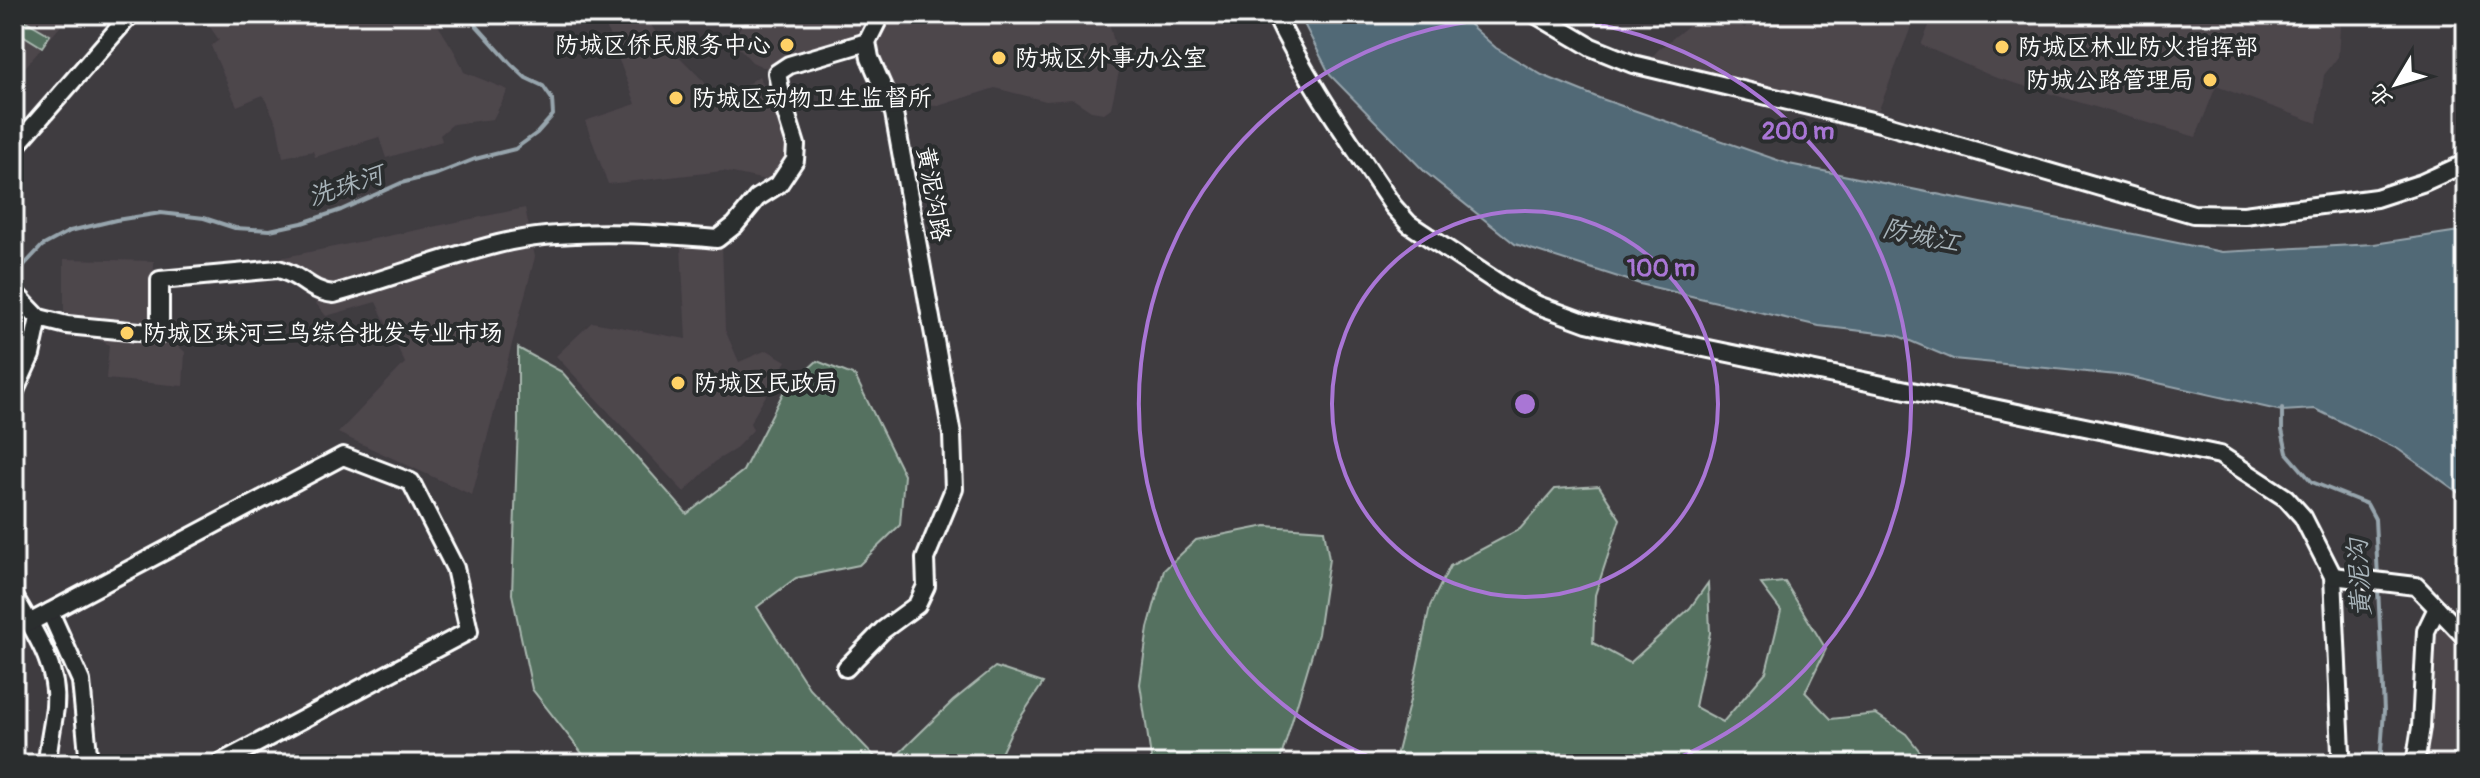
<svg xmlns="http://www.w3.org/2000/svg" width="2480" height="778" font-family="Pangolin,'LXGW WenKai TC',sans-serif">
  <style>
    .built { fill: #4e464c }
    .green { fill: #557160; stroke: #aab8b0; stroke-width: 2 }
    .water { fill: #516976; stroke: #97a5ad; stroke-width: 2 }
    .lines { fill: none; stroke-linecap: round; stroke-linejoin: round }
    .stream { stroke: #97a5ad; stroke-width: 4 }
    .minor-casing { stroke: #fff; stroke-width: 22 }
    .minor { stroke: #2a2d2e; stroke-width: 16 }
    .ring { fill: none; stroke: #a976d5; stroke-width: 4 }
    .poi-dot { fill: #ffd166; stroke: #2a2d2e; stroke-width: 3 }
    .labels { text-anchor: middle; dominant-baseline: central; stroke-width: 8; stroke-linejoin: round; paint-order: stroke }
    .poi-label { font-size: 24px; fill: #fff; stroke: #2a2d2e; text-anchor: start }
    .street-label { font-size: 24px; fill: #fff; stroke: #2a2d2e }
    .water-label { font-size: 26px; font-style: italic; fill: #a8b4ba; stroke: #2a2d2e }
    .centre { fill: #a976d5; stroke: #2a2d2e; stroke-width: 4 }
    .ring-label { font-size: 24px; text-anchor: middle; font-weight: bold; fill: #a976d5; stroke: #2a2d2e; stroke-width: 8; stroke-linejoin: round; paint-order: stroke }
  </style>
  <rect width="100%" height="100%" fill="#3f3c40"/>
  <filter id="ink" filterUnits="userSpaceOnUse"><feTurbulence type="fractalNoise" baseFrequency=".0125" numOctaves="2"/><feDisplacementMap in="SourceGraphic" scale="16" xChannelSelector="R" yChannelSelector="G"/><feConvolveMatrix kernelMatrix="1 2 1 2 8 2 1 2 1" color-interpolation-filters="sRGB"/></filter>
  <g filter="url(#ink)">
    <g class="built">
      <polygon points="14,14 71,14 14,80"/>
      <polygon points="206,14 431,14 456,54 464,72 508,90 493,119 453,124 440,135 442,141 386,158 379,137 315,157 313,151 283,157 277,124 263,95 237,106 211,46 219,40 208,24"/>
      <polygon points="601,14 644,14 656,33 723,101 759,76 768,94 776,90 790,143 788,166 776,182 723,171 608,184 585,121 636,104"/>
      <polygon points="749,14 877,14 872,23 853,39 779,68 763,67 752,62 732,40"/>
      <polygon points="888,14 1107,14 1120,67 1111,108 1104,113 1091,111 1073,99 1046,101 995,88 938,106 898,104 876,48"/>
      <polygon points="1703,14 1722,14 1745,28 1756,14 1916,14 1876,117 1648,62 1658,50"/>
      <polygon points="1934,14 2115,15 2341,14 2338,57 2324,75 2317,123 2216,86 2196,137 1994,77 1921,45"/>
      <polygon points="525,208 535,257 472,495 338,433 405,363 376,302 326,316 280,258"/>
      <polygon points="722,245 725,330 739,362 767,350 786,361 750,423 753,430 734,450 717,460 684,492 556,356 592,322 686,339 681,247"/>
      <polygon points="64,259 154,261 153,322 185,352 183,386 106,379 109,345 64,321"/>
      <polygon points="2447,624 2466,642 2466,764 2422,764 2433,628"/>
    </g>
    <g class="green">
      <polygon points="14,14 50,35 42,47 16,31 18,49 14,69"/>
      <polygon points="518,348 562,372 687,514 743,471 784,391 817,361 855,376 904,475 900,525 859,565 796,578 757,607 809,688 882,764 592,764 585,757 532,689 512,594 518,424"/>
      <polygon points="1599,486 1620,519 1595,595 1593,643 1630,663 1690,608 1708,583 1710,633 1695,707 1723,722 1766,672 1781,611 1761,584 1785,582 1826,649 1805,692 1831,719 1876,714 1906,734 1930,764 1394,764 1411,696 1430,606 1450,566 1520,529 1555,489"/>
      <polygon points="1266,526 1324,530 1329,559 1318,634 1279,764 1152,764 1140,684 1148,628 1164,570 1196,540"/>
      <polygon points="995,667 1043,683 1011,732 996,764 888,764 953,701"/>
    </g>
    <polygon class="water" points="1299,14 1458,14 1496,48 1542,75 1599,98 1789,164 2222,252 2374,244 2466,230 2466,504 2463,496 2398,449 2315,409 2282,411 2127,376 1953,359 1896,335 1819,326 1640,284 1515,244 1425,172 1330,75"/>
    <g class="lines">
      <g class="stream">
        <polyline points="14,276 42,246 70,231 116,220 161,213 204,218 235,228 270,230 302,223 341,210 401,183 437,174 475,159 515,149 537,133 553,115 552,99 543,86 526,78 511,64 466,14"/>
        <polyline points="2282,408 2282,430 2287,453 2312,482 2367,504 2375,519 2378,578"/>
        <polyline points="2378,587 2384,711 2380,764"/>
      </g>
      <defs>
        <g id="minor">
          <path d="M1275 14C1307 82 1352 144 1393 206L1409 224 1509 290 1538 305 1587 323 1622 331 2220 455 2286 498 2303 517 2333 576 2341 752 2339 764"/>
          <polyline points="1535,14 1591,47 1633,64 1880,123 2193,214 2244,215 2376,198 2422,183 2466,163"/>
          <polyline points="14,148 131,14"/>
          <polyline points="14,292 39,318 31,355 14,393"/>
          <path d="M39 318 67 325 160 334V280L278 269C303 275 307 291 334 294 389 278 443 258 498 244 561 228 652 233 717 239L735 225 757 198 779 184 795 160 796 145 782 100 777 73 789 65 867 42"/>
          <polyline points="2333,576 2416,586 2466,638"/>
          <path d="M14 596C33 630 59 666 55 707 53 726 48 745 47 764"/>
          <polyline points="50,612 81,681 89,764"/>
          <polyline points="29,623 343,456 411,482 455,568 469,631 218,764"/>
          <polyline points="846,668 883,630 917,605 926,586 925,559 954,489 952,435 894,113 870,58 867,42 881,14"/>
          <polyline points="2415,764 2421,727 2426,631 2437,608"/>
        </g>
      </defs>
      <use href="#minor" class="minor-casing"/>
      <use href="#minor" class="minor"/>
    </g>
  </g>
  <g class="ring">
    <circle cx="1525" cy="404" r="193"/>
    <path d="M1384 763A386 386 0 1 1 1666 763"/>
  </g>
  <g class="poi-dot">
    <circle cx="787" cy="45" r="8"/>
    <circle cx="2002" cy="47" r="8"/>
    <circle cx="999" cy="58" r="8"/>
    <circle cx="2210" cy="80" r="8"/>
    <circle cx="676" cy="98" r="8"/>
    <circle cx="127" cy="333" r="8"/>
    <circle cx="678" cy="383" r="8"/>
  </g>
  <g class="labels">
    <g class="poi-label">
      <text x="771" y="45" text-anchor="end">防城区侨民服务中心</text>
      <text x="2018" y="47">防城区林业防火指挥部</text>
      <text x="1015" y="58">防城区外事办公室</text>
      <text x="2194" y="80" text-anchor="end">防城公路管理局</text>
      <text x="692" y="98">防城区动物卫生监督所</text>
      <text x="143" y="333">防城区珠河三鸟综合批发专业市场</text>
      <text x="694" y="383">防城区民政局</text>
    </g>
    <g class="street-label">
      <text transform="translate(933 194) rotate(80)">黄泥沟路</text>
    </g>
    <g class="water-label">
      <text transform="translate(346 186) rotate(-18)">洗珠河</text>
      <text transform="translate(1921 236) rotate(12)">防城江</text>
      <text transform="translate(2360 578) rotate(-93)">黄泥沟</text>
    </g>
  </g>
  <circle cx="1525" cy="404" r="12" class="centre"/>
  <g class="ring-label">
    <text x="1798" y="139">200 m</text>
    <text x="1661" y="276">100 m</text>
  </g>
  <rect width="2480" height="778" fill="none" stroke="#2a2d2e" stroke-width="48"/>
  <rect x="24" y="24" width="2432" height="730" fill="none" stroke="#fff" stroke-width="3" filter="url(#ink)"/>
  <g transform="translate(2396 84) rotate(232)" stroke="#2a2d2e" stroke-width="6" paint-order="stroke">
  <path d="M0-6L14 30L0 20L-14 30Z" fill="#ffffff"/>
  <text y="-12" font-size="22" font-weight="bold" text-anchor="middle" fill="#ffffff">北</text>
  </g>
</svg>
